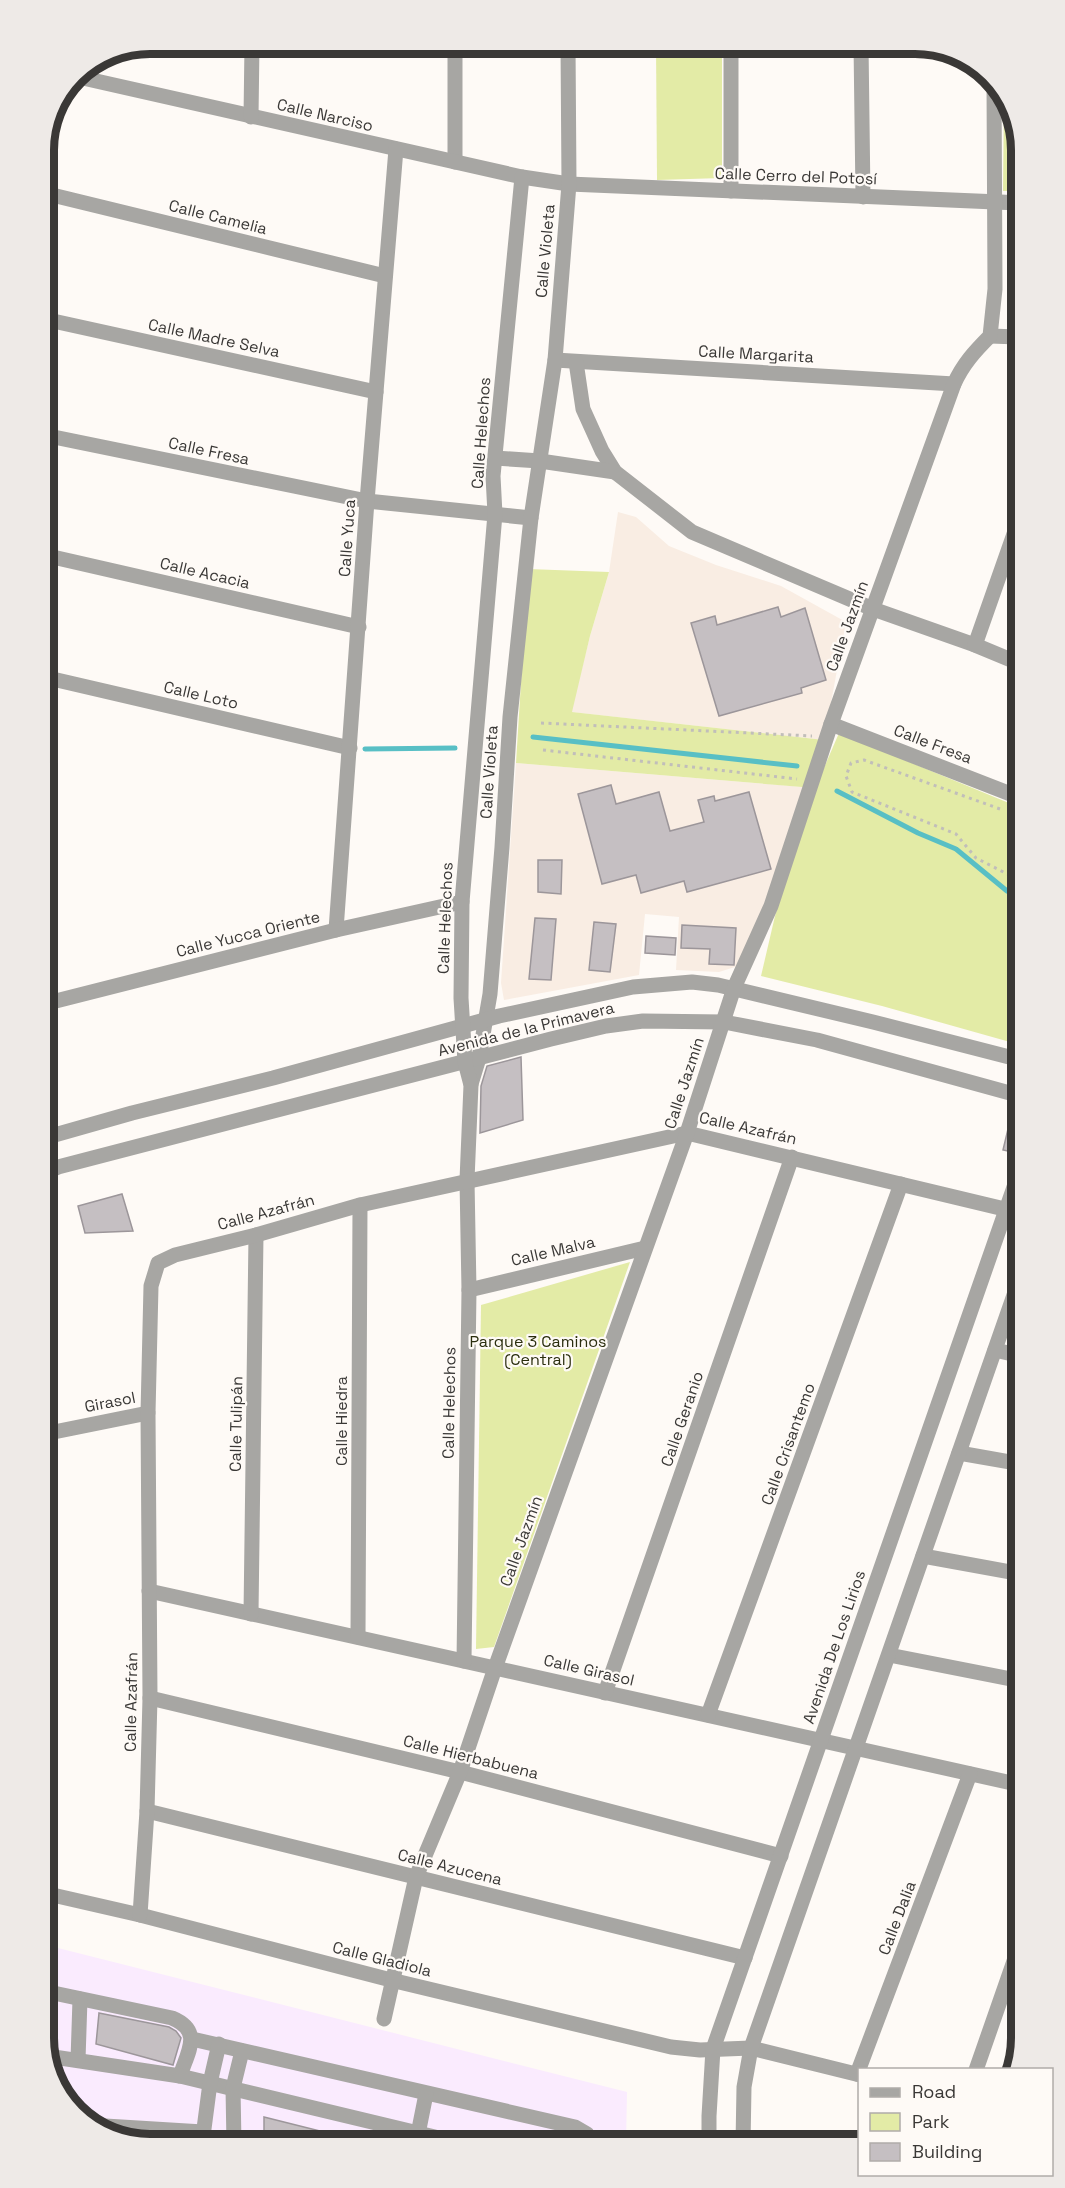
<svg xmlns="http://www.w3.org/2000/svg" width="1065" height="2188" font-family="'Space Grotesk',sans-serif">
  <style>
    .commercial { fill: #faebfe }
    .built { fill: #f9ede3 }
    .green { fill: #e3eba6 }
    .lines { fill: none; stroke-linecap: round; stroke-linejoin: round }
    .stream { stroke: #58bfc5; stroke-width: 5 }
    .building { fill: #c5bfc2; stroke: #9c969a; stroke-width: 1.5 }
    .path { stroke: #c1beba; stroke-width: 3; stroke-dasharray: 3 4.5; stroke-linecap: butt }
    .minor { stroke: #a7a6a3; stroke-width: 15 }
    .labels { text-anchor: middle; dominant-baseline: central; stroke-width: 4.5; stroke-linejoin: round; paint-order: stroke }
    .street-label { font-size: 16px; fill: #3a3836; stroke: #fefaf6 }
    .park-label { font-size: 16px; fill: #2b2e0e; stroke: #fefaf6 }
    .rim { fill: none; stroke: #3a3836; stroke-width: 8 }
  </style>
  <rect width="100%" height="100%" fill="#fefaf6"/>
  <polygon class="commercial" points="50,1946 627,2092 626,2144 143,2144 90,2126 52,2080"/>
  <g class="built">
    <polygon points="618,512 636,517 669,546 716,565 781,586 846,622 824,740 571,712 590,636 609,572"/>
    <polygon points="516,763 815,788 738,966 719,972 676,970 679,917 645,914 639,975 504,1000 501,983"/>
  </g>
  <g class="green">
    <polygon points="656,44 722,44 722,178 657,180"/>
    <path d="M1004 96C1024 123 1022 159 1021 191H1003Z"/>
    <polygon points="528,569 609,572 590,636 572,712 824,740 817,784 839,733 1021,808 1021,1045 882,1006 761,976 775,916 814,788 516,763"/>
    <polygon points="630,1262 494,1647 476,1649 481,1305"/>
  </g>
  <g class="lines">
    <g class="stream">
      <polyline points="533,737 797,766"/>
      <polyline points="365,749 455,748"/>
      <polyline points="837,791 918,833 956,849 1007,891 1021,895"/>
    </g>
  </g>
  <g class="building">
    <polygon points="778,607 781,617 805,608 826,680 801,688 802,693 719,716 691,623 715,616 717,625"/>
    <polygon points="611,785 616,804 659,792 670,831 704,822 698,800 714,796 715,801 749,792 771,869 687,892 684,881 641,893 636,875 602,884 578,794"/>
    <polygon points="538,860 562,860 561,894 538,892"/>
    <polygon points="535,918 556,919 551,980 529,979"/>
    <polygon points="594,922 616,924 610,972 589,970"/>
    <polygon points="682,925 736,928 734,965 709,964 710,949 681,948"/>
    <polygon points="646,936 676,938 675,955 645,953"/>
    <polygon points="521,1057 523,1120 480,1133 481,1086 487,1066"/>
    <polygon points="1014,1104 1022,1106 1022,1154 1003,1150"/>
    <polygon points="122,1194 133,1231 85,1233 78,1206"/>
    <polygon points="99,2013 169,2027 176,2031 181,2038 173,2065 96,2044"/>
    <polygon points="264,2117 352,2139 351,2144 264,2144"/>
  </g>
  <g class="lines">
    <g class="path">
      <polyline points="44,611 54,611 55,576 44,576"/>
      <polyline points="541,723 812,736"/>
      <polyline points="543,750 797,779"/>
      <polyline points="1000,809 864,760 851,763 846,776 852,792 956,834 976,858 1021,881"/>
      <polyline points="1021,1013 1021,1009"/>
    </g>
    <g class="minor">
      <polyline points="455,44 455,162"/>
      <polyline points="731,44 731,191"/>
      <polyline points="861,44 863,197"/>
      <polyline points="74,76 522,177 569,184 1021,203"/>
      <polyline points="251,117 252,44"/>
      <polyline points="44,193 385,276"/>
      <polyline points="44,319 376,392"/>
      <polyline points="990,336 1021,337"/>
      <polyline points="555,360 954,384"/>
      <polyline points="576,362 583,409 602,451 615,472 692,532 873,609 975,645 1021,664"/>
      <polyline points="44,435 367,501 531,518"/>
      <polyline points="495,458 540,461 615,472"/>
      <polyline points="44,555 359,627"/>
      <polyline points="975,645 1021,514"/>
      <polyline points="44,677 350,748"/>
      <polyline points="831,724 1021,798"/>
      <polyline points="336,930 367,501 396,149"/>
      <polyline points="44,1004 336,930 462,902"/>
      <polyline points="471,1084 479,1058 490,994 502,847 510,717 531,518 555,360 569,184 568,44"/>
      <polyline points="44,1138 132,1113 273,1078 499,1016 633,987 692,982 718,985 873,1022 1021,1060"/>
      <polyline points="44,1173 58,1167 551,1039 606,1026 643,1021 724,1022 817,1040 1021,1096"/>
      <polyline points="469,1290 645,1248"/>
      <polyline points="995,1350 1021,1356"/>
      <polyline points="44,1434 148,1413"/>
      <polyline points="959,1453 1021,1464"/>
      <polyline points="923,1556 1021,1574"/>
      <polyline points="149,1591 1021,1785"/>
      <polyline points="251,1614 256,1235"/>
      <polyline points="358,1637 360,1205"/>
      <polyline points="889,1655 1021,1681"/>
      <polyline points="464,1661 469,1290 467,1180 471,1085 465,1062 461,998 462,902 495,514 493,476 522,177"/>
      <polyline points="605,1693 792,1157"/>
      <polyline points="150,1698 460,1772 781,1856"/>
      <polyline points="708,1715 901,1184"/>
      <polyline points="147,1811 745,1958"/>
      <polyline points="44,1893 140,1915 391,1980 671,2047 700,2050 751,2048 860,2075"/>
      <polyline points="140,1915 147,1811 150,1698 148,1413 151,1286 158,1263 175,1255 256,1235 360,1205 687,1133 1021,1213"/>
      <path d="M44 1991 172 2018C203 2031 188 2051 180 2076"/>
      <path d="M384 2019 416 1877 460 1772 495 1668 687 1133 734 988 771 906 831 724 954 384C963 364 975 351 990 336L995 289 994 83"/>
      <polyline points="192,2039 575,2127 587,2134 591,2144"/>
      <polyline points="47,2056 180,2076 464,2144"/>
      <polyline points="78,2060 80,1999"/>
      <polyline points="976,2070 1021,1941"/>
      <polyline points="857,2074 970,1774"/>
      <polyline points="89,2125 203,2132"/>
      <polyline points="418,2134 426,2094"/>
      <polyline points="202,2144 210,2083 219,2044"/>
      <polyline points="234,2144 233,2088 242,2051"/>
      <polyline points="709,2144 709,2116 713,2049 1021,1167"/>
      <polyline points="743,2144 744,2087 751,2048 1021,1275"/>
    </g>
  </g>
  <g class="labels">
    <g class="street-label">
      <text transform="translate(325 115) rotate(13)">Calle Narciso</text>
      <text transform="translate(796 176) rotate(2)">Calle Cerro del Potosí</text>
      <text transform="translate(218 217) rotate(14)">Calle Camelia</text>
      <text transform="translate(545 251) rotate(-85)">Calle Violeta</text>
      <text transform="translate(214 338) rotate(12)">Calle Madre Selva</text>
      <text transform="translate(756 354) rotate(3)">Calle Margarita</text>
      <text transform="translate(481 433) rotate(-86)">Calle Helechos</text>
      <text transform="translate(209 451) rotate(12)">Calle Fresa</text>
      <text transform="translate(347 538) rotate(-86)">Calle Yuca</text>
      <text transform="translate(205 573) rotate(13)">Calle Acacia</text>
      <text transform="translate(847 626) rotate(-70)">Calle Jazmín</text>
      <text transform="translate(201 695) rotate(13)">Calle Loto</text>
      <text transform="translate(933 744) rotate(21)">Calle Fresa</text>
      <text transform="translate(489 772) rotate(-86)">Calle Violeta</text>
      <text transform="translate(445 918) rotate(-88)">Calle Helechos</text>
      <text transform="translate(248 934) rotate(-14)">Calle Yucca Oriente</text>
      <text transform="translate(526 1029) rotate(-14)">Avenida de la Primavera</text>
      <text transform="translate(684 1083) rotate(-72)">Calle Jazmín</text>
      <text transform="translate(748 1128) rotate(13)">Calle Azafrán</text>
      <text transform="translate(266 1212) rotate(-15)">Calle Azafrán</text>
      <text transform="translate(553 1251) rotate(-13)">Calle Malva</text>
      <text transform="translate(110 1402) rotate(-11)">Girasol</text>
      <text transform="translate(449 1403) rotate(-89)">Calle Helechos</text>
      <text transform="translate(682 1419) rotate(-71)">Calle Geranio</text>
      <text transform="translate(341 1421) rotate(-90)">Calle Hiedra</text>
      <text transform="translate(236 1424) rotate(-89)">Calle Tulipán</text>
      <text transform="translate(788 1444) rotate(-70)">Calle Crisantemo</text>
      <text transform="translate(521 1541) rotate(-70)">Calle Jazmín</text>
      <text transform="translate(834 1647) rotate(-71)">Avenida De Los Lirios</text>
      <text transform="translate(589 1670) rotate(13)">Calle Girasol</text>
      <text transform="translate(131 1702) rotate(-89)">Calle Azafrán</text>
      <text transform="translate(471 1757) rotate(14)">Calle Hierbabuena</text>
      <text transform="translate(450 1867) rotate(14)">Calle Azucena</text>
      <text transform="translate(897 1918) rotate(-69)">Calle Dalia</text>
      <text transform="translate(382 1959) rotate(14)">Calle Gladiola</text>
    </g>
    <g class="park-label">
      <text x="538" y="1341">Parque 3 Caminos<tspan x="538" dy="18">(Central)</tspan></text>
    </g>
  </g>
  <path d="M0 0H1065V2188H0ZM150 54H915A96 96 0 0 1 1011 150V2038A96 96 0 0 1 915 2134H150A96 96 0 0 1 54 2038V150A96 96 0 0 1 150 54Z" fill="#eeeae7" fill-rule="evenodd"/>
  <path class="rim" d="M150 54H915A96 96 0 0 1 1011 150V2038A96 96 0 0 1 915 2134H150A96 96 0 0 1 54 2038V150A96 96 0 0 1 150 54Z"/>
  <rect x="858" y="2068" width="195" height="108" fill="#fefaf6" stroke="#b0aca9" stroke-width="1.5"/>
  <rect x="870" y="2088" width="30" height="9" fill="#a7a6a3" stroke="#b0aca9" stroke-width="1.5"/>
  <text x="912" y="2098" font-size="18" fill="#3a3836">Road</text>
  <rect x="870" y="2113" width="30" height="18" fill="#e3eba6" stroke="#b0aca9" stroke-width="1.5"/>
  <text x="912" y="2128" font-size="18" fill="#3a3836">Park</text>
  <rect x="870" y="2143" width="30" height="18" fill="#c5bfc2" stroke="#b0aca9" stroke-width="1.5"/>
  <text x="912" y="2158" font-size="18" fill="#3a3836">Building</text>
</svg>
